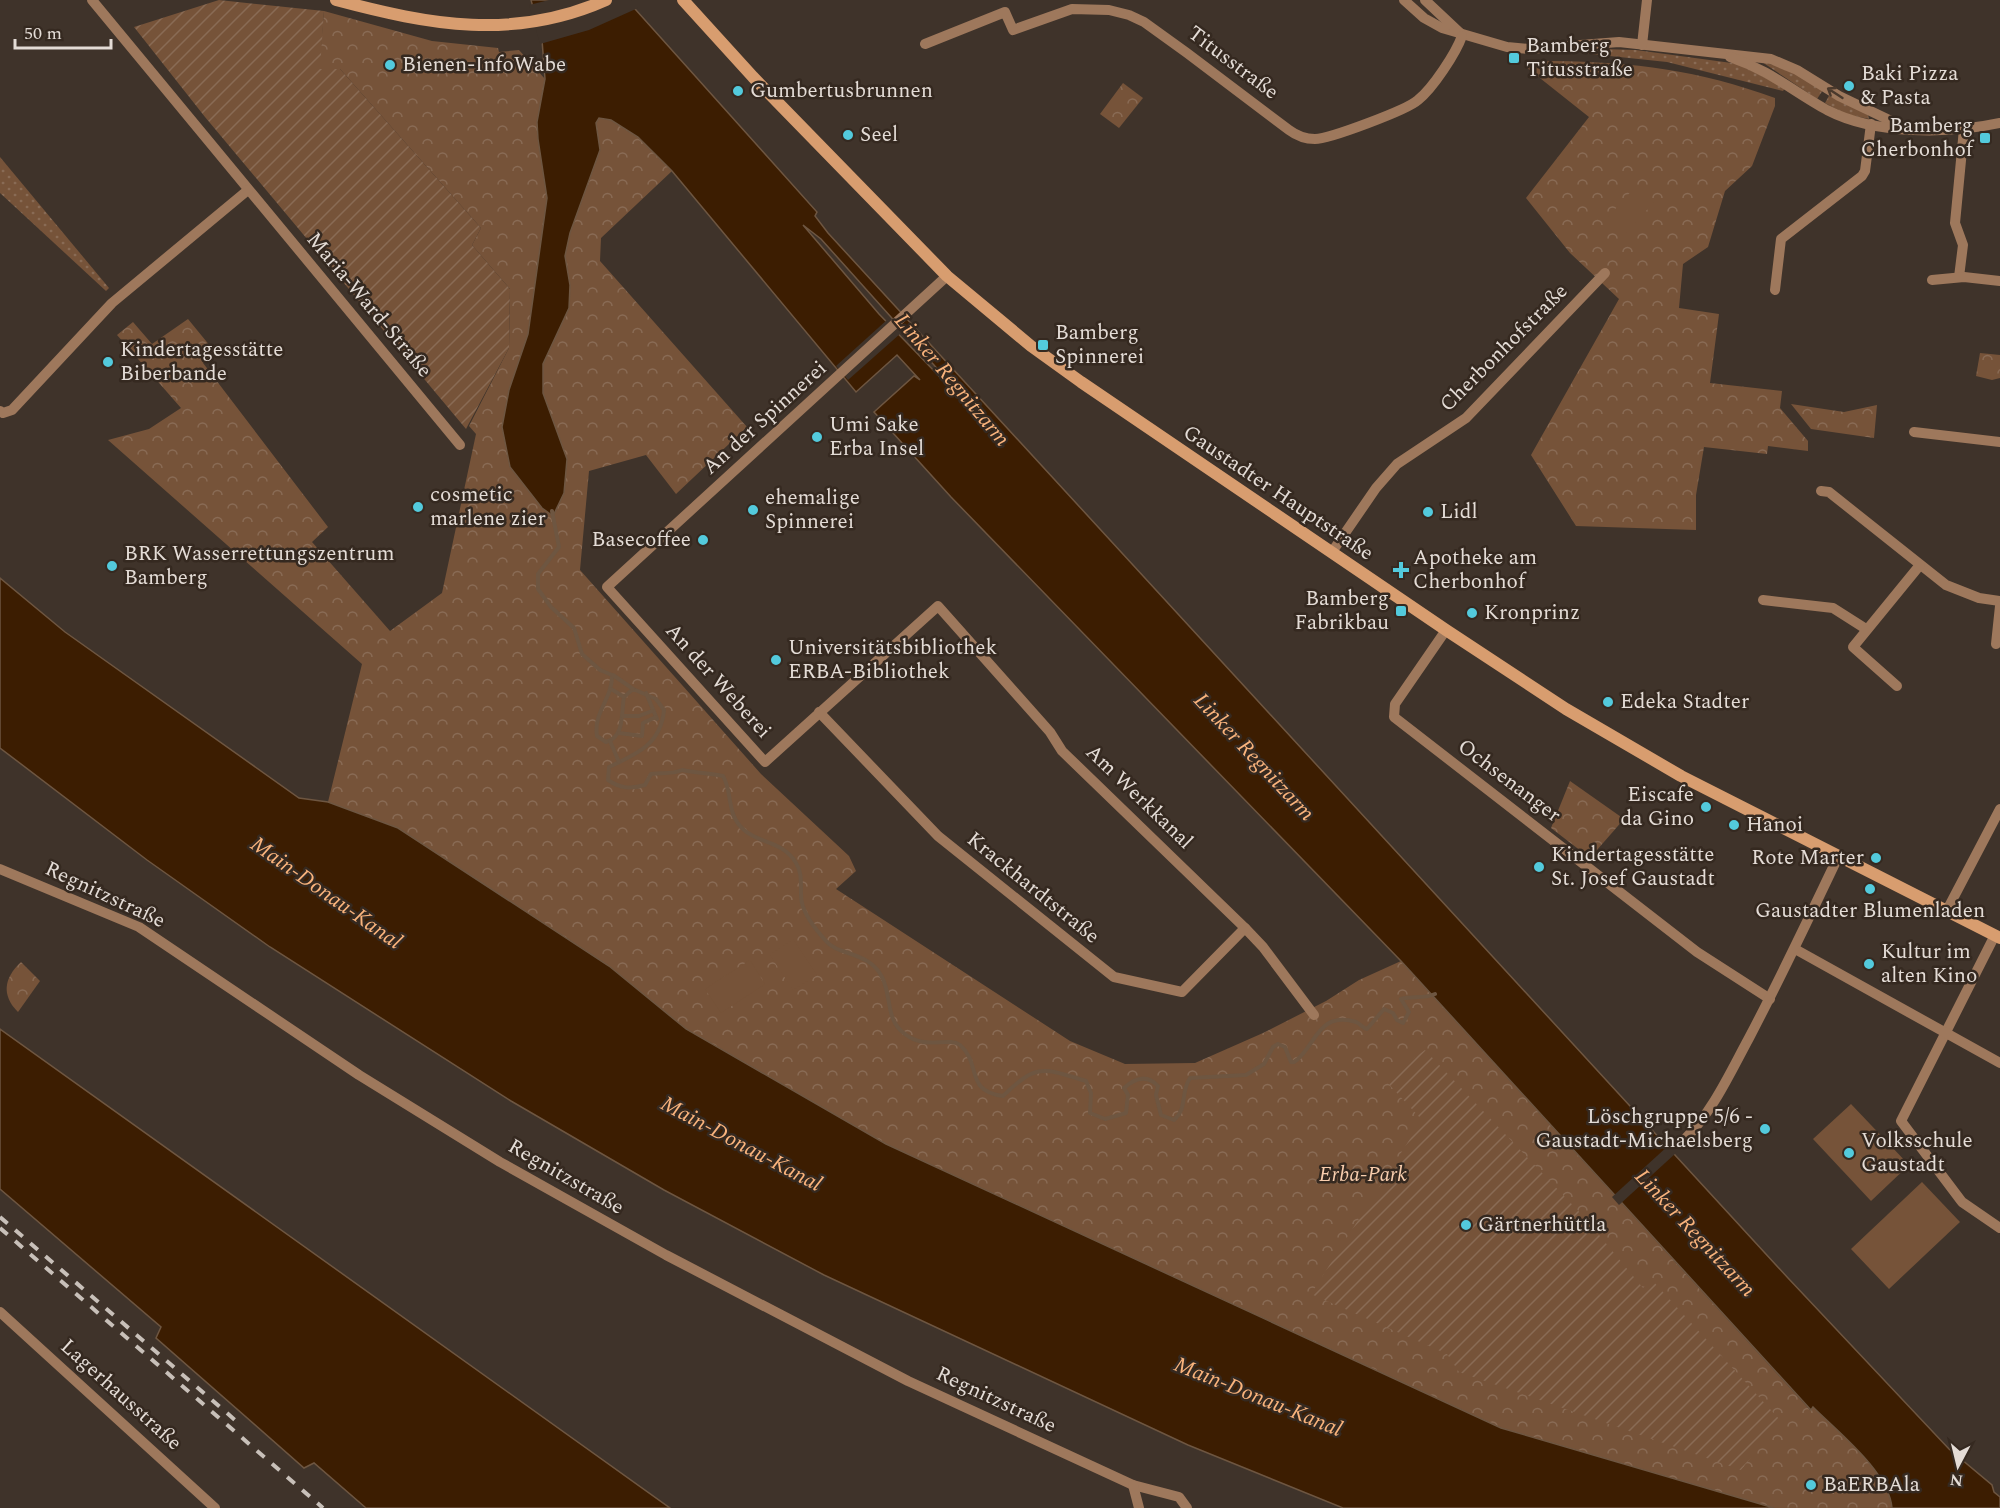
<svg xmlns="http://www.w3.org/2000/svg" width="2000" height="1508" font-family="Spectral,serif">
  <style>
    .grass { fill: url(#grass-dots) }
    .forest { fill: url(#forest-crowns) }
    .garden { fill: url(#garden-furrows) }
    .pitch { fill: #765339 }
    .water { fill: #3c1d01; stroke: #6e5641; stroke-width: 1.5; fill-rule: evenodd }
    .pier { fill: #3f332a }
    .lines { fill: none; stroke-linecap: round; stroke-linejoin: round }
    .stream { stroke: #6e5641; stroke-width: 4 }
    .street { stroke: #9e785c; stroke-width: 10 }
    .secondary { stroke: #d89d6f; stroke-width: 12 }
    .rail { stroke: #c8c0b9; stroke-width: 4; stroke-dasharray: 10 10; stroke-linecap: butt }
    .oneway { stroke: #4a392c }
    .poi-dot { fill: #53cadc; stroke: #352920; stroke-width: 2 }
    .labels { text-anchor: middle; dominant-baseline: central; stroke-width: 5; stroke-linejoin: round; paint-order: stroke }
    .poi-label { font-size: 21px; fill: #e4dcd6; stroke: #352920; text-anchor: start }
    .street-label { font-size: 21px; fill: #e4dcd6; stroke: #352920 }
    .park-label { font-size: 21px; font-style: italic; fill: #f9ceae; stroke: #352920 }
    .water-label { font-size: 22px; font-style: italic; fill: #f9b37c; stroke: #352920 }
  </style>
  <defs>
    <pattern id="grass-dots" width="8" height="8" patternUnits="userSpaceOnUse" patternTransform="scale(1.5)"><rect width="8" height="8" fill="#765339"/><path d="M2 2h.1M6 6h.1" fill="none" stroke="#896b55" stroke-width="1.8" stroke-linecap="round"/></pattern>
    <pattern id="forest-crowns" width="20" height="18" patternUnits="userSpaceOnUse" patternTransform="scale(1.5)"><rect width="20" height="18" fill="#765339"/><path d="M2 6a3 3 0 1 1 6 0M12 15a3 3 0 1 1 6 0" fill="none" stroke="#896b55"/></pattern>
    <pattern id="garden-furrows" width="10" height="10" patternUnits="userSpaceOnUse" patternTransform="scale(1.5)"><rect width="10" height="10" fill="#765339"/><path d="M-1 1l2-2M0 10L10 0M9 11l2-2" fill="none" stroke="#896b55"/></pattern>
  </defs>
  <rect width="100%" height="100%" fill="#3f332a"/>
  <g class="grass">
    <polygon points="1604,49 1636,50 1739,64 1785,88 1783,91 1667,62 1581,53"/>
    <polygon points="1762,62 1786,68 1823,90 1817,99"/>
    <polygon points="1830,94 1868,115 1869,119 1845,114 1825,103"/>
    <polygon points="0,157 109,288 106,291 0,193"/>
  </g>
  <g class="forest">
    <path d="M324 11 432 41 498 48 499 52 519 50 545 79 599 118 611 120 638 137 672 171 601 238 600 261 747 427 676 494 646 455 589 471 580 570 761 774 849 856 856 871 836 889 1070 1041 1125 1064 1195 1063 1263 1033 1326 1001 1359 980 1401 961 1810 1410 1813 1407C1838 1432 1889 1472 1892 1508H1774L1501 1428 886 1144 686 1029 609 966 398 828 328 802 362 664 108 440 149 429 181 408 117 335 133 322 152 344 188 319 215 352 203 363 328 527 312 542 390 631 442 593 476 434 469 426 509 348 510 289 472 245 481 228 340 69H319Z"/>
    <path d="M1553 61C1635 62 1698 70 1775 98V106L1752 166 1725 191 1708 247 1683 264 1679 308 1719 314 1710 383 1782 391 1780 408 1808 441V451L1768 446 1767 454 1704 447 1696 495V530L1576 526 1531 455 1619 299 1570 253 1526 198 1589 117 1526 67 1532 62Z"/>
    <polygon points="1123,83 1143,98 1119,128 1100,114"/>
    <polygon points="1980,353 2000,355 2000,378 1992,380 1976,376"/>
    <polygon points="1791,404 1844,412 1877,405 1874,438 1811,429"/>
    <polygon points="1570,781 1624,819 1590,858 1551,828"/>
    <path d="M21 962 40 981 18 1012C1 995 4 978 21 962Z"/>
  </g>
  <g class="garden">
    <polygon points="219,0 324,11 320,69 340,69 481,228 472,245 510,289 509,348 466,429 205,117 134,27"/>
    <polygon points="1425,1050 1585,1218 1643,1288 1652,1280 1780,1420 1741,1470 1459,1372 1447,1354 1311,1294 1422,1120 1384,1079"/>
  </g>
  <g class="pitch">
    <polygon points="1636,186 1654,202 1626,233 1608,217"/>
    <polygon points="793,939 817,975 793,990 770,955"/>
    <polygon points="750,960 765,984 721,1013 705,989"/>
    <polygon points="1851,1104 1909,1165 1871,1201 1813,1139"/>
    <polygon points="1922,1182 1960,1222 1889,1289 1851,1249"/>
  </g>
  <g class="water">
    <path d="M531 0H627L817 212 815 216 828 233 1788 1278 1949 1449 1992 1485 1994 1492 2000 1497V1508H1892C1889 1472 1838 1432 1813 1407L1811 1410 1401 961 951 497 874 412 914 376 920 380 897 355 856 392 672 171 638 137 611 120 599 118 596 123 600 150 570 233 565 256 570 285 569 308 543 364V393L567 459 564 493 553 516 542 508 510 467 502 427 509 390 528 334 547 198 538 139 537 122 545 79 542 40ZM803 225 821 239 943 375 940 377 879 314Z"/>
    <polygon points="0,578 65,632 299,798 328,802 398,828 609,966 686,1029 886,1144 1501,1428 1774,1508 1343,1508 1188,1445 824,1275 664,1190 511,1101 270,947 147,860 0,748"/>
    <polygon points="0,1029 670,1508 366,1508 314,1463 304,1468 156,1338 161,1327 0,1189"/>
  </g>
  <g class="pier">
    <polygon points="549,0 631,0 638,8 589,30 540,44 529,5"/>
    <polygon points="888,319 901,333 848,380 836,366"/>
    <polygon points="1669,1145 1676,1153 1619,1205 1612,1197"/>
  </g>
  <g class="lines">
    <g class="stream">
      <path d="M552 511 559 547 538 574V589L551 607 574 628 582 654 600 670 612 675C613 698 593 712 597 736L606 742C625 737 621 713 624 697L633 689 656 699 664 710C661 744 637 754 609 767L608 780C621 789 631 789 645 785L651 774C662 772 671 775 682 770 696 773 709 773 723 776 733 793 726 815 744 830 760 844 783 841 796 863 804 875 799 890 802 903 805 917 817 931 826 941 838 956 869 951 882 977 892 996 885 1020 905 1034 926 1051 948 1036 960 1045 982 1064 964 1091 1003 1096 1037 1063 1043 1068 1086 1081L1091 1093 1090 1113 1105 1119 1126 1113 1128 1095 1124 1088C1135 1078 1147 1074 1158 1086L1156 1095 1161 1115 1174 1120C1188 1108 1180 1093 1190 1078L1246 1075 1264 1064 1273 1047 1278 1044 1285 1047 1291 1062H1294C1315 1049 1317 1010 1356 1022 1361 1024 1362 1028 1367 1029L1384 1009 1393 1013 1397 1020 1403 1023 1409 1012 1401 999C1413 996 1423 999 1435 994"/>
      <polyline points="613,675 633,689"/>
      <polyline points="611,689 624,697"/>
      <polyline points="646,693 657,719"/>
      <polyline points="622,716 639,716 652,711"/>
      <polyline points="619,733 642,736 643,723 656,717"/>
      <polyline points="610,741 619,762"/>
    </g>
    <g class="street">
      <polyline points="92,0 460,445"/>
      <polyline points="1404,0 1424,18 1442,28 1507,47 1529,49 1619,42 1771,59 1797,70 1839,96 1906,128"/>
      <polyline points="1425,0 1460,33"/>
      <path d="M925 44 1005 12 1013 30 1072 9 1109 10 1129 15 1144 22 1187 53 1289 130C1297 136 1305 139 1315 139 1329 139 1407 110 1418 100 1433 88 1456 53 1462 36"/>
      <polyline points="1642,45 1647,0"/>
      <path d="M1730 57C1771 71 1791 90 1827 110 1875 135 1949 134 2000 123"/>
      <polyline points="947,276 607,587 765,762 938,606 1050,732 1062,751 1245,928 1263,947 1314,1015"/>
      <polyline points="1959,277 1963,245 1955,223 1964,129"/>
      <polyline points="1932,280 1964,277 2000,281"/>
      <polyline points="1775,290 1781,239 1862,176 1865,171 1871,124"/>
      <polyline points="0,411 3,413 12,410 112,303 248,190"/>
      <polyline points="1914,432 2000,442"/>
      <polyline points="1821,491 1829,492 1946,585 1979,598 2000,601"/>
      <polyline points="1332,552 1376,488 1397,464 1466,418 1605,273"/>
      <polyline points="1763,600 1833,608 1866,629"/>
      <polyline points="1446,630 1395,704 1394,717 1697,952 1770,999"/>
      <polyline points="1996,644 2000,606"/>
      <polyline points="1897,686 1853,647 1920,565"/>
      <polyline points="819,712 938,836 1114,977 1182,992 1245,928"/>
      <polyline points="0,869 139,927 359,1075 500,1162 666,1255 908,1381 1133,1485 1179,1497 1187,1508"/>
      <polyline points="1946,912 2000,809"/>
      <polyline points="1995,935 1901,1121 1962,1202 2000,1228"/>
      <polyline points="1795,949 2000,1063"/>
      <path d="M1685 1139C1713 1111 1730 1073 1749 1038 1780 979 1809 918 1838 857"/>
      <polyline points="0,1312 215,1508"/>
      <polyline points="1133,1485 1139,1508"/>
    </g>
    <g class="secondary">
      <path d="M336 0C430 25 514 41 606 0"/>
      <polyline points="683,0 753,77 947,276 1031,346 1081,382 1446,630 1566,709 1681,776 2000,938"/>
    </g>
    <g class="rail">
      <polyline points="0,1217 235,1420"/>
      <polyline points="0,1228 323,1508"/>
    </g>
  </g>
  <defs><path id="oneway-shaft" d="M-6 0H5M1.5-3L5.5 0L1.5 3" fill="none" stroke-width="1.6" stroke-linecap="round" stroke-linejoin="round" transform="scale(1.5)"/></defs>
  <use class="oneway" href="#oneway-shaft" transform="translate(1835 93) rotate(-147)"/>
  <g class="poi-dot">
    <rect x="1508" y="52" width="12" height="12" rx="3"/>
    <circle cx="390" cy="65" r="6"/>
    <circle cx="1849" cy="86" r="6"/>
    <circle cx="738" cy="91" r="6"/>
    <circle cx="848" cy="135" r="6"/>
    <rect x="1979" y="132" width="12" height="12" rx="3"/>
    <rect x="1037" y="339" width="12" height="12" rx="3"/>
    <circle cx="108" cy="362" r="6"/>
    <circle cx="817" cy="437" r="6"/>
    <circle cx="418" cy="507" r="6"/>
    <circle cx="753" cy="510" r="6"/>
    <circle cx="1428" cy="512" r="6"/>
    <circle cx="703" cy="540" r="6"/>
    <circle cx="112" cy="566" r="6"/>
    <path d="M1398 561h6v6h6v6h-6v6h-6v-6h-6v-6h6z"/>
    <rect x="1395" y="605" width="12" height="12" rx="3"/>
    <circle cx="1472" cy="613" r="6"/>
    <circle cx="776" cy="660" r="6"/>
    <circle cx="1608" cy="702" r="6"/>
    <circle cx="1706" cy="807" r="6"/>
    <circle cx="1734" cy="825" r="6"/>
    <circle cx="1876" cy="858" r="6"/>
    <circle cx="1539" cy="867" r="6"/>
    <circle cx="1870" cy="889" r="6"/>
    <circle cx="1869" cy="964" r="6"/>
    <circle cx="1765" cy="1129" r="6"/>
    <circle cx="1849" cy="1153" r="6"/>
    <circle cx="1466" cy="1225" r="6"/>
    <circle cx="1811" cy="1485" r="6"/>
  </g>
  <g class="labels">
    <g class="poi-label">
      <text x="1526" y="46">Bamberg<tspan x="1526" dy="24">Titusstraße</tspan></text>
      <text x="402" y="65">Bienen-InfoWabe</text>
      <text x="1861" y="74">Baki Pizza<tspan x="1861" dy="24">&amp; Pasta</tspan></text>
      <text x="750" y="91">Gumbertusbrunnen</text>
      <text x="1973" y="126" text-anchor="end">Bamberg<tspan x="1973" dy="24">Cherbonhof</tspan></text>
      <text x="860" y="135">Seel</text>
      <text x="1055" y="333">Bamberg<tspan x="1055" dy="24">Spinnerei</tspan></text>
      <text x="120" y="350">Kindertagesstätte<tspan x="120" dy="24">Biberbande</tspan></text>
      <text x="829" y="425">Umi Sake<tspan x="829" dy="24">Erba Insel</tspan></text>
      <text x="430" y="495">cosmetic<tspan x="430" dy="24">marlene zier</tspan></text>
      <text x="765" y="498">ehemalige<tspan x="765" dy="24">Spinnerei</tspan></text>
      <text x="1440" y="512">Lidl</text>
      <text x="691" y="540" text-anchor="end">Basecoffee</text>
      <text x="124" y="554">BRK Wasserrettungszentrum<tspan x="124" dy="24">Bamberg</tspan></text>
      <text x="1413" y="558">Apotheke am<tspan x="1413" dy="24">Cherbonhof</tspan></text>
      <text x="1389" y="599" text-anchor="end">Bamberg<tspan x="1389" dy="24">Fabrikbau</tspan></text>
      <text x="1484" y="613">Kronprinz</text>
      <text x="788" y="648">Universitätsbibliothek<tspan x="788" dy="24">ERBA-Bibliothek</tspan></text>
      <text x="1620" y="702">Edeka Stadter</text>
      <text x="1694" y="795" text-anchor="end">Eiscafe<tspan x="1694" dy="24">da Gino</tspan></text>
      <text x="1746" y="825">Hanoi</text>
      <text x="1551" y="855">Kindertagesstätte<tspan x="1551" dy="24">St. Josef Gaustadt</tspan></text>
      <text x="1864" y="858" text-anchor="end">Rote Marter</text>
      <text x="1870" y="911" text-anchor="middle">Gaustadter Blumenladen</text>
      <text x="1881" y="952">Kultur im<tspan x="1881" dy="24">alten Kino</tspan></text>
      <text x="1753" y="1117" text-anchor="end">Löschgruppe 5/6 -<tspan x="1753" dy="24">Gaustadt-Michaelsberg</tspan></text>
      <text x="1861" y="1141">Volksschule<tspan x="1861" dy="24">Gaustadt</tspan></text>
      <text x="1478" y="1225">Gärtnerhüttla</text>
      <text x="1823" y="1485">BaERBAla</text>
    </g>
    <g class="street-label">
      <text transform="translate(1233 63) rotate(37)">Titusstraße</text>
      <text transform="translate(369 305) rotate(50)">Maria-Ward-Straße</text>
      <text transform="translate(1504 348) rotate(-45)">Cherbonhofstraße</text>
      <text transform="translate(765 418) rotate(-42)">An der Spinnerei</text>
      <text transform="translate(1278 493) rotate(34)">Gaustadter Hauptstraße</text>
      <text transform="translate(718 681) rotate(48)">An der Weberei</text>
      <text transform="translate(1509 781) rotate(37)">Ochsenanger</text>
      <text transform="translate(1139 797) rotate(44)">Am Werkkanal</text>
      <text transform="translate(1033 888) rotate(39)">Krackhardtstraße</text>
      <text transform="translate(105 895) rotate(25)">Regnitzstraße</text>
      <text transform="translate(566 1177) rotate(30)">Regnitzstraße</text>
      <text transform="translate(121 1395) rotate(42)">Lagerhausstraße</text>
      <text transform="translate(996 1400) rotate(25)">Regnitzstraße</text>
    </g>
    <g class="park-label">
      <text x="1363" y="1175">Erba-Park</text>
    </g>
    <g class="water-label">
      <text transform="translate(952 380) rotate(50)">Linker Regnitzarm</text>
      <text transform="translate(1254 757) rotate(47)">Linker Regnitzarm</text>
      <text transform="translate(326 893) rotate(35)">Main-Donau-Kanal</text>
      <text transform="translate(741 1144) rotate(28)">Main-Donau-Kanal</text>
      <text transform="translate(1695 1233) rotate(47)">Linker Regnitzarm</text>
      <text transform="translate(1258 1397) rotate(22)">Main-Donau-Kanal</text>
    </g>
  </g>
  <g transform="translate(1958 1466) rotate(187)" stroke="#352920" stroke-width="4.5" paint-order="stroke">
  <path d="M0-4.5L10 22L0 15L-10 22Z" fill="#e4dcd6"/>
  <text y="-9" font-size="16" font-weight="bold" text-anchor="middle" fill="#e4dcd6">N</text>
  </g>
  <path d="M15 39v9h96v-9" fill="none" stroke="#e4dcd6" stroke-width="3"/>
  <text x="24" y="39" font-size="18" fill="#e4dcd6" stroke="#352920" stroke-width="4.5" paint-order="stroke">50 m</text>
</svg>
